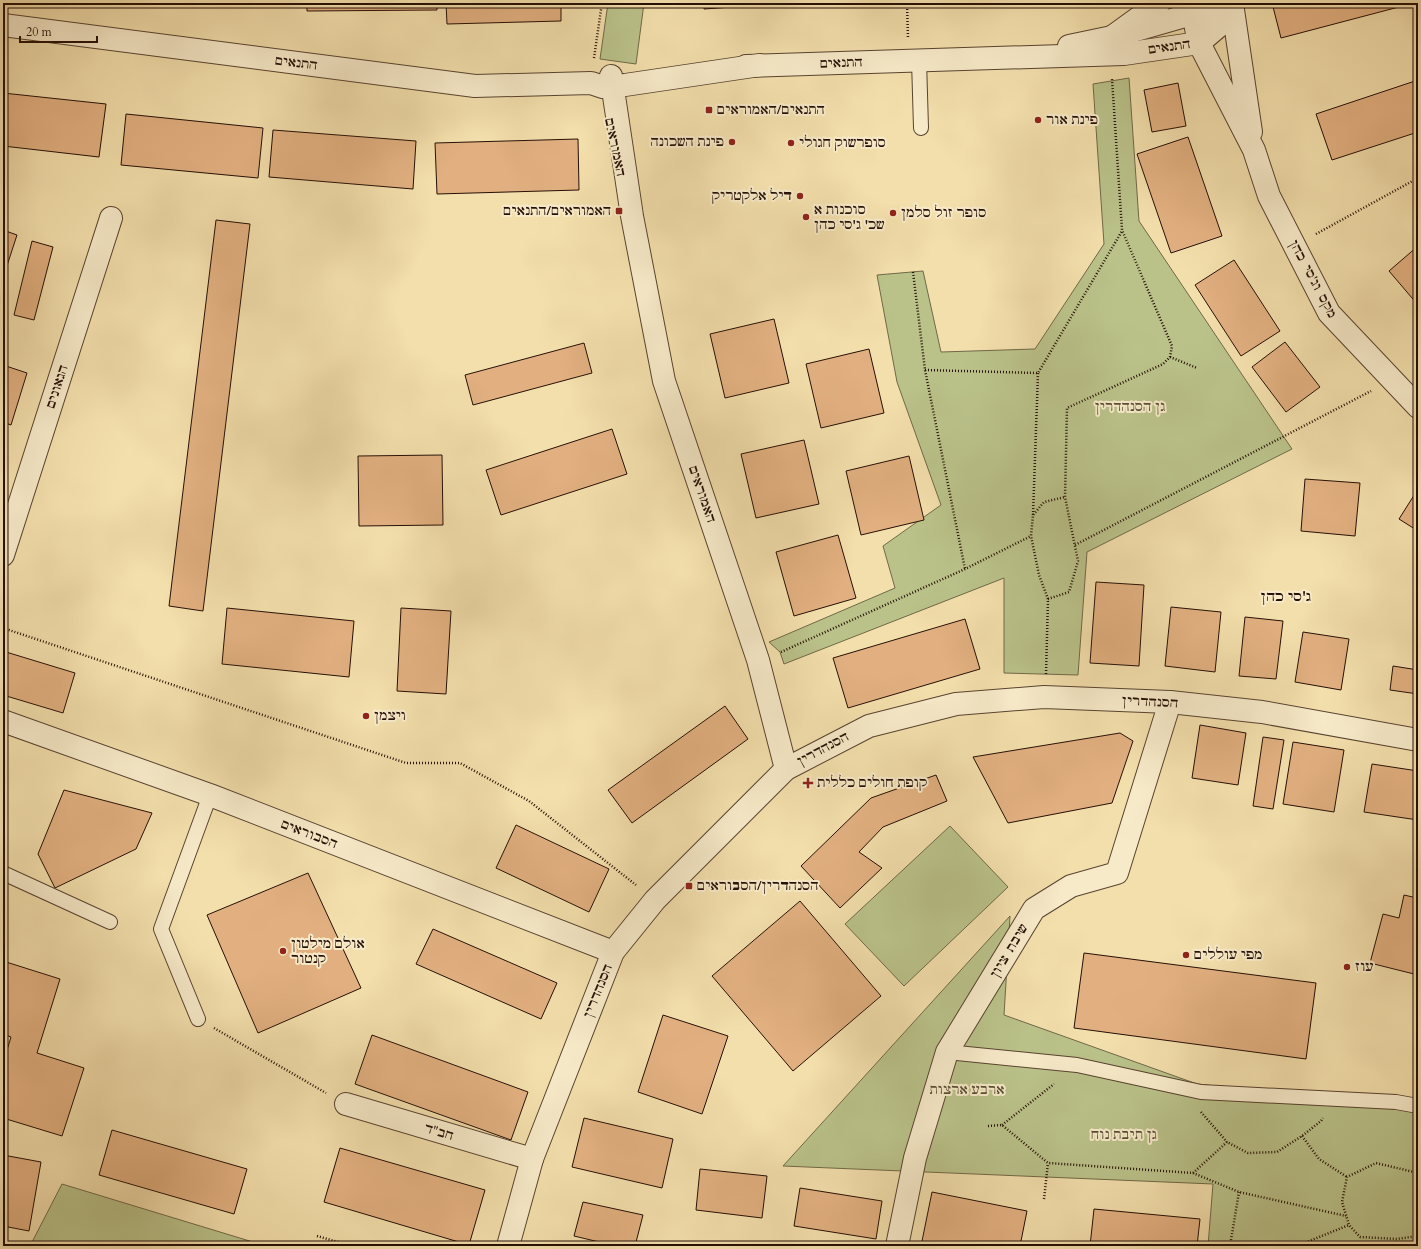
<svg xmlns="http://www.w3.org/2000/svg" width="1421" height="1249" font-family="Cardo,'Frank Ruhl Libre',serif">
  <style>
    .green { fill: #bac28a; stroke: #706848 }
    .building { fill: #e2b080; stroke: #250f06 }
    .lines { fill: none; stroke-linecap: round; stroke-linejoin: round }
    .service-casing { stroke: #584330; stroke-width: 16 }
    .minor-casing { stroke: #584330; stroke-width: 24 }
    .tertiary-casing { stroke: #584330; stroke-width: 24 }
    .path { stroke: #250f06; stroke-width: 2.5; stroke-dasharray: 1 2; stroke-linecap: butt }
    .service { stroke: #f7eac9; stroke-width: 14 }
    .minor { stroke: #f7eac9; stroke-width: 22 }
    .tertiary { stroke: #f7eac9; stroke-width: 22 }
    .poi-dot { fill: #8f2418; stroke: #f7eac9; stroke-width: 1.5 }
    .labels { text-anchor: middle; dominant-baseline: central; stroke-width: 4; stroke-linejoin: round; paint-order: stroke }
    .street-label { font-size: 13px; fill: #250f06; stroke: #f7eac9 }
    .poi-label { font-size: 13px; font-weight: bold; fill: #250f06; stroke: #f7eac9; text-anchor: start }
    .park-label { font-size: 13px; font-style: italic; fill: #594e34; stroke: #f7eac9 }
    .neighbourhood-label { font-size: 14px; font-weight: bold; fill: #250f06; stroke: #f7eac9 }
  </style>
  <rect width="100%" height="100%" fill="#f3dfac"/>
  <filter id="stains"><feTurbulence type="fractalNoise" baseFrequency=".005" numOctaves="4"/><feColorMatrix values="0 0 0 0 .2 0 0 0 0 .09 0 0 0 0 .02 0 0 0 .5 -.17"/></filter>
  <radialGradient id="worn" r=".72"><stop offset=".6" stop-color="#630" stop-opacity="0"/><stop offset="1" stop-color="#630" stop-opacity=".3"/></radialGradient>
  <g class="green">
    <polygon points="608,3 644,3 636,64 600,59"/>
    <polygon points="1129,78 1139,221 1292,449 1087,552 1078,675 1004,673 1004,578 784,664 780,652 769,642 895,588 883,546 941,505 897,382 877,275 923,271 941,352 1035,349 1104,244 1093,84"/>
    <polygon points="950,826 1008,887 904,986 845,924"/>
    <polygon points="1010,916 1004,1015 1197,1084 1418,1108 1418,1246 1208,1246 1213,1184 783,1166"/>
    <polygon points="62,1184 266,1246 30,1246"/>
  </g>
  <g class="building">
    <polygon points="307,3 437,3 437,10 307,11"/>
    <polygon points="446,3 561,3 561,21 447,24"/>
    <polygon points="704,3 788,3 704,9"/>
    <polygon points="1272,3 1414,3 1281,38"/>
    <polygon points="1418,80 1418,132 1332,160 1316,114"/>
    <polygon points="1178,83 1186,126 1152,132 1144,90"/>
    <polygon points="3,93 106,104 99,157 3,146"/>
    <polygon points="126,114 263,128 258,178 121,165"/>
    <polygon points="273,130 416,141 413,189 269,177"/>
    <polygon points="1188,137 1222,236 1171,253 1137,154"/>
    <polygon points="578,139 579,190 437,194 435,143"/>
    <polygon points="216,220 250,224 203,611 169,606"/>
    <polygon points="3,230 17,235 3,278"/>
    <polygon points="32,241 53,247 34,320 14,315"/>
    <polygon points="1418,246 1418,305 1389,271"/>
    <polygon points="1234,260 1280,331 1241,356 1195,285"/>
    <polygon points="774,319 789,383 725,398 710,334"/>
    <polygon points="1285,342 1320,387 1286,412 1252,367"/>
    <polygon points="584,343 592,373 473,405 465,375"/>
    <polygon points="869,349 884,413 821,428 806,364"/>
    <polygon points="3,365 27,373 11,425 3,422"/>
    <polygon points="612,429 627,474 501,515 486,470"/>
    <polygon points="804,440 819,504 756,518 741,454"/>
    <polygon points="442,455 443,525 359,526 358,456"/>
    <polygon points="909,456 924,520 861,535 846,471"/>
    <polygon points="1305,479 1360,483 1355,536 1301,531"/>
    <polygon points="1418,489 1418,531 1399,519"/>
    <polygon points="838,535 856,598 794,616 776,552"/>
    <polygon points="1096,582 1144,585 1139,666 1090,663"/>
    <polygon points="1171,607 1221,612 1215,672 1165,666"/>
    <polygon points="227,608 354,621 349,677 222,664"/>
    <polygon points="401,608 451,611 446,694 397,691"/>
    <polygon points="1245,617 1283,621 1276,679 1239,676"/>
    <polygon points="965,619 980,669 848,708 833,658"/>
    <polygon points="1303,632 1349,639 1341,690 1295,682"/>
    <polygon points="6,652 75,673 63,713 3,695 3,662"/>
    <polygon points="1393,666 1418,670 1418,694 1390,690"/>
    <polygon points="725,706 748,739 632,823 608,790"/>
    <polygon points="1200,725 1246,733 1238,785 1192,778"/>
    <polygon points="1120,733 1133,741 1112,803 1008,823 973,757"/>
    <polygon points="1263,737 1284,740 1273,809 1253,806"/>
    <polygon points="1293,742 1344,750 1334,812 1283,804"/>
    <polygon points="1372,764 1418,771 1418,820 1364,812"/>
    <polygon points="936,775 947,801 883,827 859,852 882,868 840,908 801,866 871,798"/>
    <polygon points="64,790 152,813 136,849 55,888 38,854"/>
    <polygon points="516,825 609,869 589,912 496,868"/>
    <polygon points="308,873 361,988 258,1033 207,915"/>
    <polygon points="1418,893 1418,975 1370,963 1383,914 1399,918 1404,895 1417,898"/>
    <polygon points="800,901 881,996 793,1071 712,976"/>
    <polygon points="433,929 557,983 541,1019 416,964"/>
    <polygon points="1084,953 1316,983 1306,1059 1074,1028"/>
    <polygon points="3,961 60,979 37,1053 84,1068 62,1136 3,1118 3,1063 11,1037 3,1034"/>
    <polygon points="663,1015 728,1036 702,1114 638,1092"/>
    <polygon points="372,1035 528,1092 511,1140 355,1084"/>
    <polygon points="584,1118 673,1139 662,1188 572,1167"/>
    <polygon points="112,1130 247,1169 234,1214 99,1175"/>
    <polygon points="340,1148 485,1190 469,1245 324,1202"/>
    <polygon points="3,1155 41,1162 29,1231 3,1226"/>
    <polygon points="700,1169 767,1176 762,1218 696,1210"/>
    <polygon points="800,1188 882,1201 876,1239 794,1226"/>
    <polygon points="932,1192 1027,1211 1020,1246 921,1246"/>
    <polygon points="583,1202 643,1215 635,1246 616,1246 574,1236"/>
    <polygon points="1094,1209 1200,1219 1197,1246 1090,1246"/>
  </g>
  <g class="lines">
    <defs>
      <g id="service">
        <polyline points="919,60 921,128"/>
        <polyline points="3,873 110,922"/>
        <polyline points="198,1019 161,929 210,795"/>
        <polyline points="947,1052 1077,1065 1201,1092 1396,1102 1418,1106"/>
      </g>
      <g id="minor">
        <polyline points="3,25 475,86 591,83 603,87 625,85 760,65"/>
        <polyline points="1069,46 1112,37 1192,14 1233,14"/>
        <polyline points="746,66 1124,54 1199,43 1233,14"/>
        <polyline points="611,76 632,216 664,381 758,660 786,769"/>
        <polyline points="3,555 111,218"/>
        <polyline points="3,721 210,795 613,952"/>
        <polyline points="346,1104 532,1159"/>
        <polyline points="508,1246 532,1159 613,952 655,900 786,769 869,726 956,704 1044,697 1170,702 1262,712 1418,740"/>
        <polyline points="897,1246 915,1158 947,1052 1034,909 1071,886 1117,873 1170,702"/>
      </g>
      <g id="tertiary">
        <polyline points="1191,3 1199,43 1254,150 1269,196 1329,313 1418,407"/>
        <polyline points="1232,3 1251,132"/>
        <polyline points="1112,37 1159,3"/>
      </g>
    </defs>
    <use href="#service" class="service-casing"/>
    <use href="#minor" class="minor-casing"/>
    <use href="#tertiary" class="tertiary-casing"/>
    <g class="path">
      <polyline points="907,3 908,38"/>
      <polyline points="594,58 602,3"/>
      <polyline points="1316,234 1418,178"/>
      <polyline points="913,272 925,370 965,569"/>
      <polyline points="1170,357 1197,368"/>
      <polyline points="925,370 1038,373 1122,231"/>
      <polyline points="1033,515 1038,373"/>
      <polyline points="1075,545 1371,391"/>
      <polyline points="1048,599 1039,575 1031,536 1033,515 1044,502 1065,497"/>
      <polyline points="3,628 406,763 460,763 529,801 636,885"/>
      <polyline points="781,652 965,569 1031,536"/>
      <polyline points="1046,674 1048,599 1069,592 1078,561 1065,497 1067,408 1163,364 1170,357 1172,346 1122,230 1112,79"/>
      <polyline points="214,1028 326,1093"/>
      <polyline points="1201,1112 1227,1142"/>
      <polyline points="1002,1125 1054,1084"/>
      <polyline points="988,1126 1002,1125 1048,1163 1193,1173 1239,1192 1346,1216"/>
      <polyline points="1302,1136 1319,1159 1347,1177"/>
      <polyline points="1193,1173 1227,1142 1248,1153 1277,1152 1302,1136 1321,1121 1323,1118"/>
      <polyline points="1418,1173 1376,1163 1347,1177 1342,1202 1349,1225 1360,1237 1397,1239 1418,1236"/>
      <polyline points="1044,1199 1048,1163"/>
      <polyline points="317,1236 352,1246"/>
      <polyline points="1230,1246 1239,1192"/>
      <polyline points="1297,1246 1349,1225"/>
    </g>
    <use href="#service" class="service"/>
    <use href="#minor" class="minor"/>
    <use href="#tertiary" class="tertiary"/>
  </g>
  <g class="poi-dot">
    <rect x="705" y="106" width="8" height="8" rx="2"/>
    <circle cx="1038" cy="120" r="4"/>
    <circle cx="732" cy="142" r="4"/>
    <circle cx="791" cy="143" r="4"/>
    <circle cx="800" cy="196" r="4"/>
    <rect x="615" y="207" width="8" height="8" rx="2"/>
    <circle cx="893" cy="213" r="4"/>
    <circle cx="806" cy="217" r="4"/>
    <circle cx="366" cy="716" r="4"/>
    <path d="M806 777h4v4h4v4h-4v4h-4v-4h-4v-4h4z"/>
    <rect x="685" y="882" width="8" height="8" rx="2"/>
    <circle cx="283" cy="951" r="4"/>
    <circle cx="1186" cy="955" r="4"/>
    <circle cx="1347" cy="967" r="4"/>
  </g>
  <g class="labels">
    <g class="street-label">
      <text transform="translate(1169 47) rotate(-8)">התנאים</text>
      <text transform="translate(296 63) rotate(7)">התנאים</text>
      <text transform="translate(841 63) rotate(-2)">התנאים</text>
      <text transform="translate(615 147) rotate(78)">האמוראים</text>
      <text transform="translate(1313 279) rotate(62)">מקס וג'סי כהן</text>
      <text transform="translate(57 387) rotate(-72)">הגאונים</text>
      <text transform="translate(702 494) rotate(71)">האמוראים</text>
      <text transform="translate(1150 702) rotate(3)">הסנהדרין</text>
      <text transform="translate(823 749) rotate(-28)">הסנהדרין</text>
      <text transform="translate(309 834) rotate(21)">הסבוראים</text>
      <text transform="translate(1009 951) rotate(-59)">שיבת ציון</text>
      <text transform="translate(598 991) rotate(-68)">הסנהדרין</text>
      <text transform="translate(439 1132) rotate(17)">חב"ד</text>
    </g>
    <g class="poi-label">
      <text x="717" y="110">התנאים/האמוראים</text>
      <text x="1046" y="120">פינת אור</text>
      <text x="724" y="142" text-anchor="end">פינת השכונה</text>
      <text x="799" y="143">סופרשוק חגולי</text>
      <text x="792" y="196" text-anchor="end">דיל אלקטריק</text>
      <text x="814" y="210">סוכנות א<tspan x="814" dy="15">שכ' ג'סי כהן</tspan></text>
      <text x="611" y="211" text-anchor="end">האמוראים/התנאים</text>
      <text x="901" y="213">סופר זול סלמן</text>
      <text x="374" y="716">ויצמן</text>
      <text x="817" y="783">קופת חולים כללית</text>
      <text x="697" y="886">הסנהדרין/הסבוראים</text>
      <text x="291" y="944">אולם מילטון<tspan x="291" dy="15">קנטור</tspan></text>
      <text x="1194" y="955">מפי עוללים</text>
      <text x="1355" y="967">עוז</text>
    </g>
    <g class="park-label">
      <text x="1130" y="407">גן הסנהדרין</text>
      <text x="967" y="1090">ארבע ארצות</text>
      <text x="1124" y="1135">גן תיבת נוח</text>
    </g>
    <g class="neighbourhood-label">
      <text x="1286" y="596">ג'סי כהן</text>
    </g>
  </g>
  <rect width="1421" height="1249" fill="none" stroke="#f3dfac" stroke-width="16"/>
  <rect x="4" y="4" width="1413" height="1241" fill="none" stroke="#250f06" stroke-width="2"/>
  <rect x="8" y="8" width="1405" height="1233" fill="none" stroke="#250f06"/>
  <path d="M20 36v6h77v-6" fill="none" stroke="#250f06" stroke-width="2"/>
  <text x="26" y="36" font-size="12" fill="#250f06" stroke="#f7eac9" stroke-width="3" paint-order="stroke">20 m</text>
  <rect width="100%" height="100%" filter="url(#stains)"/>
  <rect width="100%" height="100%" fill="url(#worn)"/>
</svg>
